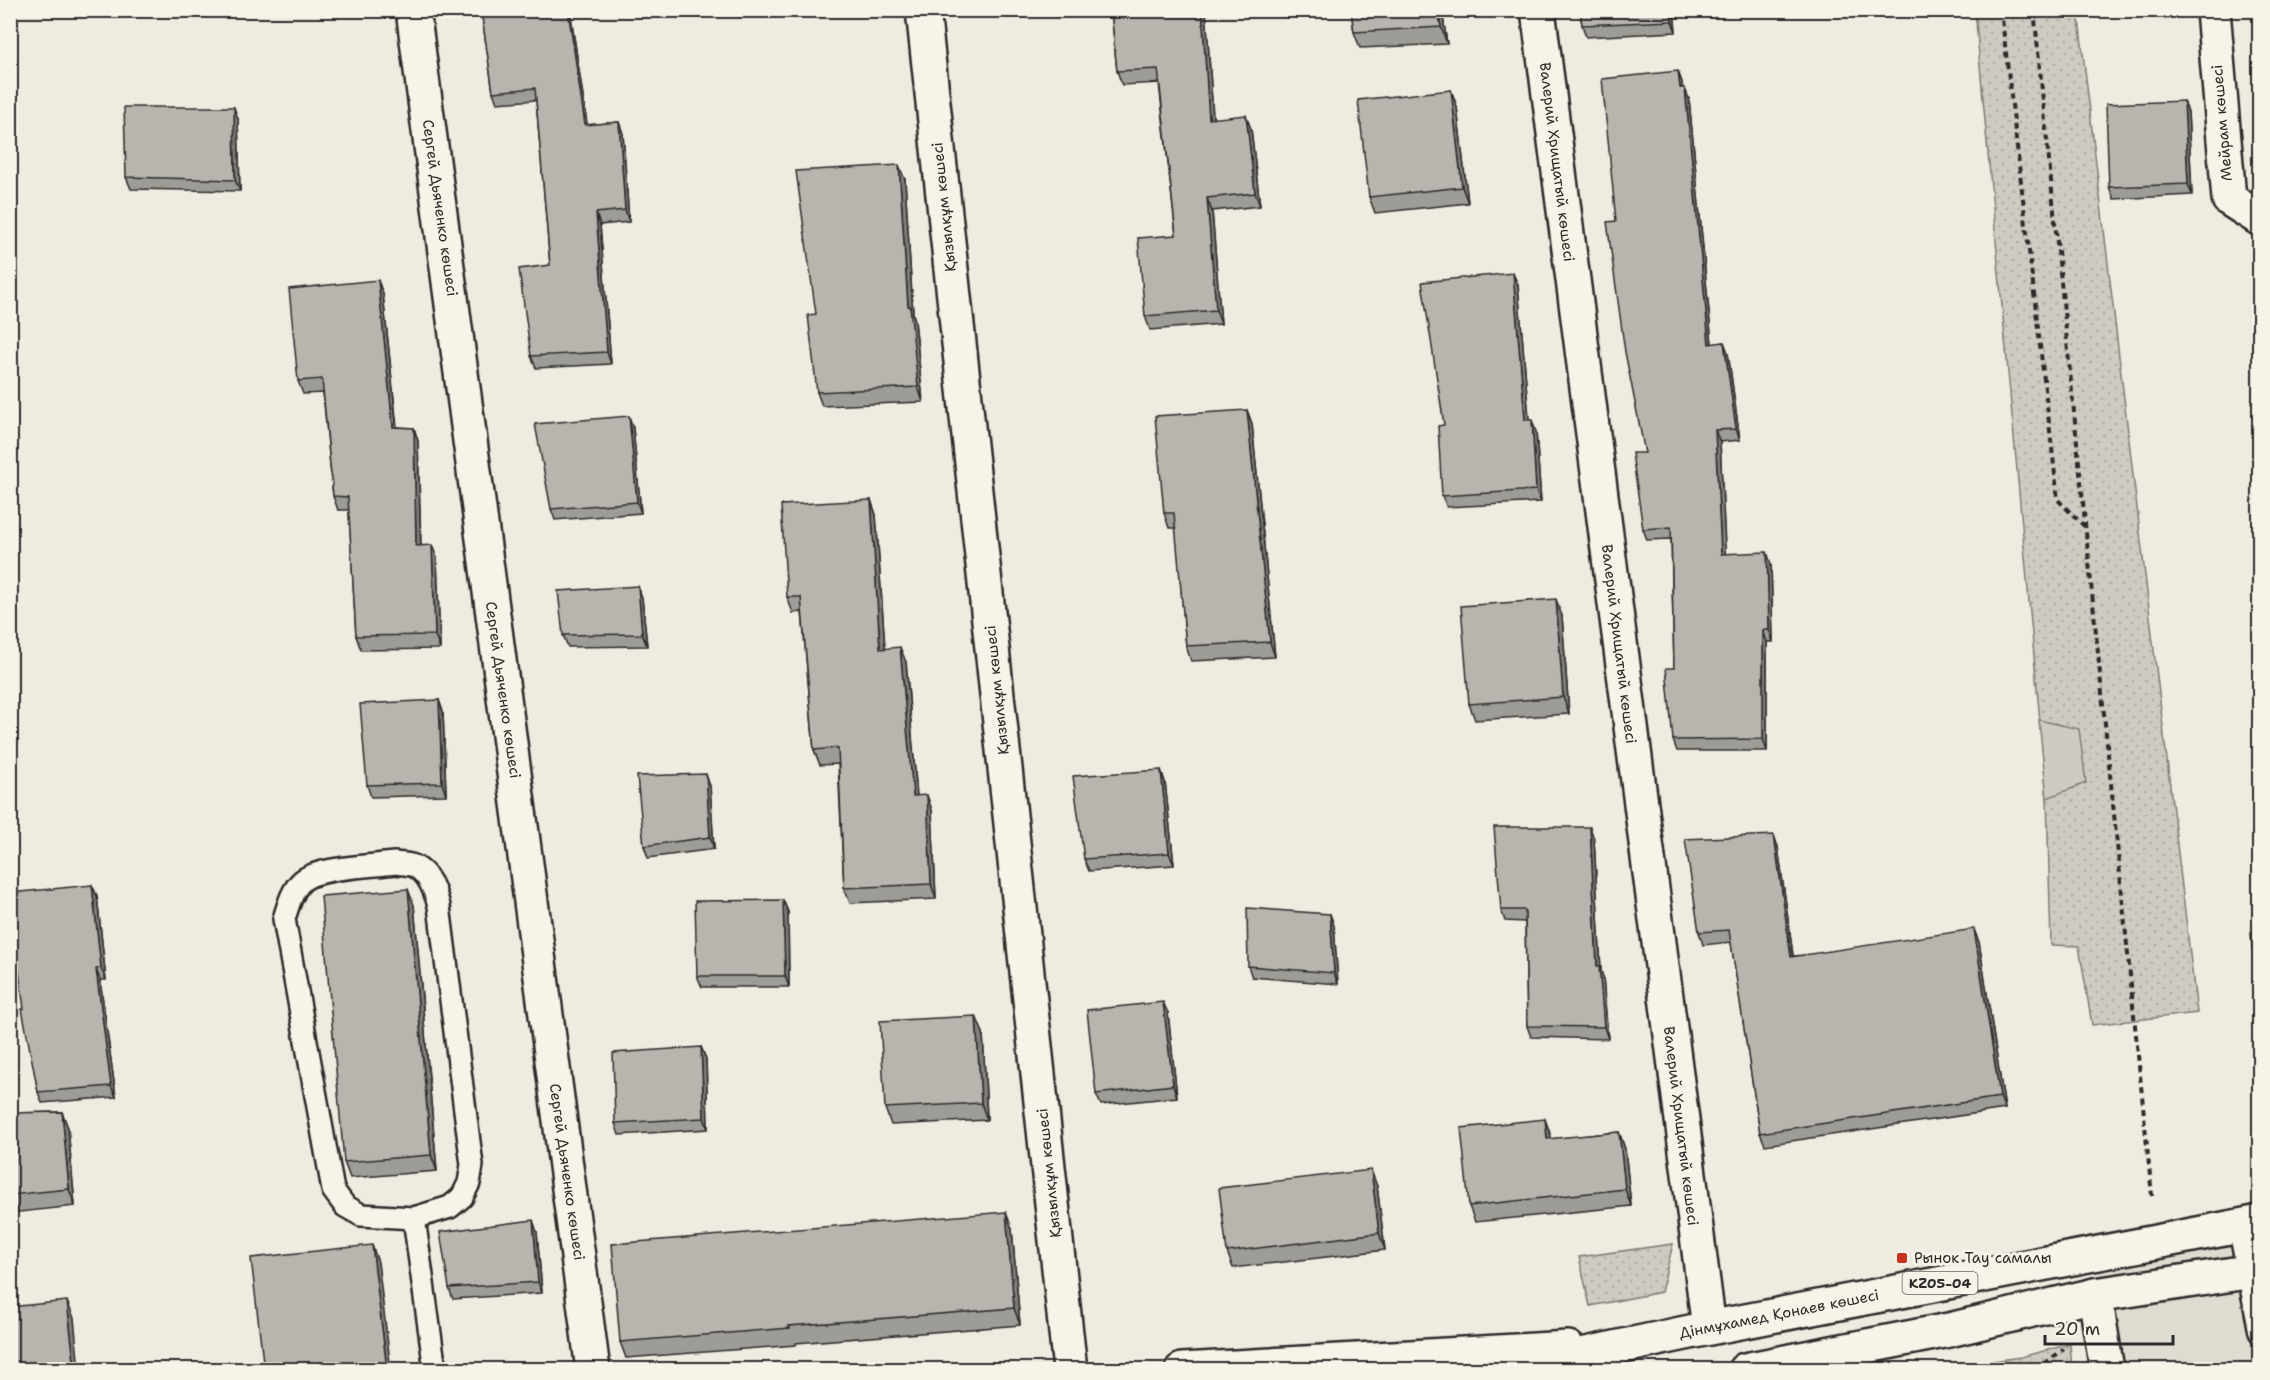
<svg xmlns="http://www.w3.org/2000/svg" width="2270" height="1380" font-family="'Shantell Sans',sans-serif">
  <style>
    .built { fill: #dedbd1 }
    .grass { fill: url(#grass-dots); stroke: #7d7b76; stroke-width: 1.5 }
    .park { fill: #cfcbc2; stroke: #7d7b76; stroke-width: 1.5 }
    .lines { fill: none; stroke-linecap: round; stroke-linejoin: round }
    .lane-casing { stroke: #2b2b2b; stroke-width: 26 }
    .street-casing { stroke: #2b2b2b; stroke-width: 38 }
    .primary-casing { stroke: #2b2b2b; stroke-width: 38 }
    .path { stroke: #2b2b2b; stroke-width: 4; stroke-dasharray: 6 4.5; stroke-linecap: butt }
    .lane { stroke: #f7f3e8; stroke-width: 21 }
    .street { stroke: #f7f3e8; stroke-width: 33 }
    .primary { stroke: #f7f3e8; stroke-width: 33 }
    .wall { fill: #9e9c96; stroke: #2b2b2b; stroke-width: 1.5 }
    .shaded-wall { fill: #817f7a; stroke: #2b2b2b; stroke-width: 1.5 }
    .building { fill: #b8b5ae; stroke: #2b2b2b; stroke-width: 1.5 }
    .poi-dot { fill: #c8321e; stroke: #f7f3e8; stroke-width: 2 }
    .labels { text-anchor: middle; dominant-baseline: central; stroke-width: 6; stroke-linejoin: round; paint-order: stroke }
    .shield { fill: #f7f3e8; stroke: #686764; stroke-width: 1.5 }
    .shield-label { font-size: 14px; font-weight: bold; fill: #2b2b2b }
    .street-label { font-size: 15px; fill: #2b2b2b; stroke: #f7f3e8 }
    .poi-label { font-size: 15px; fill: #2b2b2b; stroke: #f7f3e8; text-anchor: start }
  </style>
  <defs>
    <pattern id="grass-dots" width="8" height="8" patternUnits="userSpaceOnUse" patternTransform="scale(1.5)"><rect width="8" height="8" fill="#cfcbc2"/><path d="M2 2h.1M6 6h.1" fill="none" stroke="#b2aea7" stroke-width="1.8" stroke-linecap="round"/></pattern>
  </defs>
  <rect width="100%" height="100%" fill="#efebe0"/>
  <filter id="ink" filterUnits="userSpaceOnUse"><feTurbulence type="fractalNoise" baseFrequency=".0167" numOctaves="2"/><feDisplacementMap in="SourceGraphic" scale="12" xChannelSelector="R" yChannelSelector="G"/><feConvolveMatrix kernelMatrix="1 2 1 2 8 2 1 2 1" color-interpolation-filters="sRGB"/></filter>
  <g filter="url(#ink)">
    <polygon class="built" points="2259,1228 2259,1369 2108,1369 2100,1323 2098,1246"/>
    <g class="grass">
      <polygon points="1975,11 2078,11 2197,1013 2092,1025 2079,946 2051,945 2047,798"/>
      <polygon points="1673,1244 1661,1292 1590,1306 1579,1257"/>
      <polygon points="2070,1344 2072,1369 1935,1369 2021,1357"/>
    </g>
    <polygon class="park" points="2039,720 2079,729 2086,783 2047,798"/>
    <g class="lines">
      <defs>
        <g id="lane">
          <path d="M395 863C401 864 409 864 414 866 429 873 435 891 439 906L472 1165 469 1183 462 1197 450 1207 414 1218 361 1215 345 1206 333 1190 284 919C288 906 292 890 302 881 317 867 373 866 395 863Z"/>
          <polyline points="414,1218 435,1370"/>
          <polyline points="2239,1226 2260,1332"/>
        </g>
        <g id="street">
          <polyline points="413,10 593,1370"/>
          <polyline points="923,10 1070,1370"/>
          <polyline points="1538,10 1709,1328"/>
          <polyline points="2213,10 2229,199 2260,219"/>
          <polyline points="2095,1295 2107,1370"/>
          <polyline points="1182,1370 1568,1348"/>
        </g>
        <g id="primary">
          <polyline points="1511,1370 1709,1328 2260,1222"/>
          <polyline points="1745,1370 1949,1330 2095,1295 2260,1270"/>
        </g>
      </defs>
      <use href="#lane" class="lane-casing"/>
      <use href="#street" class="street-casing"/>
      <use href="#primary" class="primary-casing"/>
      <g class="path">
        <polyline points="2001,10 2058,500 2084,526"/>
        <polyline points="2034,10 2152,1196"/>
        <polyline points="2036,1370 2064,1349"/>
      </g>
      <use href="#lane" class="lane"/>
      <use href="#street" class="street"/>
      <use href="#primary" class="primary"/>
    </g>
    <g class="wall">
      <polygon points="481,10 570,10 587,125 619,122 623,134 629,222 600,225 611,364 536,368 531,356 550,265 536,100 497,103 493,92"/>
      <polygon points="1111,10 1206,10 1213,118 1251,129 1260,206 1212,211 1221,324 1150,330 1145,316 1176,235 1159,83 1122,85 1117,71"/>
      <polygon points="1351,10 1442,10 1447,44 1360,48 1354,32"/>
      <polygon points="1580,10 1674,10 1676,32 1586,37 1582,25"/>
      <polygon points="1682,82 1682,88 1689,99 1712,344 1724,342 1728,353 1740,440 1720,442 1725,554 1771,564 1773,642 1767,642 1767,751 1677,751 1673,740 1674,668 1671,539 1647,540 1643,529 1645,453 1616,221"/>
      <polygon points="1451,90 1457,107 1468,203 1375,213 1369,197"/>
      <polygon points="2184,101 2188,112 2192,195 2114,199 2109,187"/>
      <polygon points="238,119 240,191 131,189 126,177"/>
      <polygon points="905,180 913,314 915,321 923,402 822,406 817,392 816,314"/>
      <polygon points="1518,285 1529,420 1536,432 1541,502 1447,507 1442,496 1444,425"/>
      <polygon points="383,294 397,427 414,428 418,441 421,545 437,558 440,649 361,650 356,636 349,510 338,510 333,496 323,393 303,394 298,381"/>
      <polygon points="1247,410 1252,424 1275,657 1191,661 1186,646 1176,528 1169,528 1164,513"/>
      <polygon points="633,428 641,513 555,520 551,509"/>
      <polygon points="871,500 876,515 885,648 906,662 917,796 932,810 936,899 850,903 844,888 838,764 820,765 814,750 802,612 793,613 787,597"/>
      <polygon points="638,586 642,598 647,646 568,647 563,635"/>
      <polygon points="1562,616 1569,714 1475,720 1469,704"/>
      <polygon points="439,700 443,712 446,795 371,797 367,785"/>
      <polygon points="1161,770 1165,782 1174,865 1089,871 1084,859"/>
      <polygon points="710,786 714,849 648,858 644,846"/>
      <polygon points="1594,839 1601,971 1603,977 1608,1039 1531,1037 1527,1026 1525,922 1505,921 1501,910"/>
      <polygon points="1778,847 1793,956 1979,942 2005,1109 1765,1145 1760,1133 1731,942 1703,945 1699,932"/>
      <polygon points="92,885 97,896 106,980 100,980 116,1097 42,1103 38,1092 24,1009"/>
      <polygon points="783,900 788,912 789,987 702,987 697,976"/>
      <polygon points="414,905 437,1171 350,1178 344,1162"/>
      <polygon points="1330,914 1334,926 1338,984 1252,977 1248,966"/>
      <polygon points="1168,1013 1177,1097 1101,1105 1096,1094"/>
      <polygon points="983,1033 987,1120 891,1125 885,1108"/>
      <polygon points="701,1047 706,1059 708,1129 619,1135 615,1123"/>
      <polygon points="62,1112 68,1128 75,1206 10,1213 10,1113"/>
      <polygon points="1545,1119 1551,1139 1619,1132 1625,1149 1631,1206 1475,1222 1469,1206"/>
      <polygon points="1377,1186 1385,1250 1233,1268 1227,1252"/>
      <polygon points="1012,1229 1020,1325 796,1343 796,1345 626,1358 620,1342"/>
      <polygon points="537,1232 542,1293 453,1299 449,1288"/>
    </g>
    <g class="shaded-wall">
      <polygon points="568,10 570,10 589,136 585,125"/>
      <polygon points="1202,10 1206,10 1214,133 1209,119"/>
      <polygon points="1438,10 1442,10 1447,44 1441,27"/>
      <polygon points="1671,10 1674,10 1676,32 1672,21"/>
      <polygon points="1678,71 1682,82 1684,100 1680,88"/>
      <polygon points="1685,88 1689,99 1713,356 1709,344"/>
      <polygon points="1451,90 1457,107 1468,203 1462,187"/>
      <polygon points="2184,101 2188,112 2192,195 2188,184"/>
      <polygon points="234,107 238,119 240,191 235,180"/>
      <polygon points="1246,115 1251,129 1260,206 1255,193"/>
      <polygon points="619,122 623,134 629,222 625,210"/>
      <polygon points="899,165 905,180 913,314 915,321 923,402 918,387 908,306"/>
      <polygon points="1207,198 1212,211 1221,324 1216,310"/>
      <polygon points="596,213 600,225 611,364 607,352"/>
      <polygon points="1513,273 1518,285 1530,432 1525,420"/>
      <polygon points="378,280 383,294 398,441 393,427"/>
      <polygon points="1724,342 1728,353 1740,440 1736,429"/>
      <polygon points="1247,410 1252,424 1275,657 1270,642"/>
      <polygon points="629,416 633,428 641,513 637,502"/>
      <polygon points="1532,420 1536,432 1541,502 1536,490"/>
      <polygon points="414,428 418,441 421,559 416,546"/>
      <polygon points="1715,430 1720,442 1726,566 1721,554"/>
      <polygon points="871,500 876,515 886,664 880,649"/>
      <polygon points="432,545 437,558 440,649 435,635"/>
      <polygon points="1767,552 1771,564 1773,642 1769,630"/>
      <polygon points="638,586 642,598 647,646 642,634"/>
      <polygon points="1556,599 1562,616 1569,714 1563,697"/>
      <polygon points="1763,630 1767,642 1767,751 1763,739"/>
      <polygon points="900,647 906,662 918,811 913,796"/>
      <polygon points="439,700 443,712 446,795 442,783"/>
      <polygon points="1161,770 1165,782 1174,865 1169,853"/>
      <polygon points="706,774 710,786 714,849 710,837"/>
      <polygon points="927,795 932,810 936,899 931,884"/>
      <polygon points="1590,827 1594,839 1601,971 1603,977 1608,1039 1604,1027 1597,966"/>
      <polygon points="1774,835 1778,847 1795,969 1791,957"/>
      <polygon points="92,885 97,896 106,980 101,968"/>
      <polygon points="408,889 414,905 437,1171 431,1155"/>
      <polygon points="783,900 788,912 789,987 785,976"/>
      <polygon points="1330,914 1334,926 1338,984 1334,973"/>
      <polygon points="1974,929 1979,942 2005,1109 2000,1097"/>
      <polygon points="96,969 100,980 116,1097 111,1086"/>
      <polygon points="1163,1002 1168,1013 1177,1097 1173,1085"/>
      <polygon points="976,1016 983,1033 987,1120 981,1103"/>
      <polygon points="701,1047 706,1059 708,1129 704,1118"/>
      <polygon points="62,1112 68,1128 75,1206 69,1189"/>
      <polygon points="1545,1119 1551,1136 1553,1156 1547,1139"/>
      <polygon points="1619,1132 1625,1149 1631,1206 1625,1189"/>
      <polygon points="1371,1170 1377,1186 1385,1250 1379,1233"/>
      <polygon points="1006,1212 1012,1229 1020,1325 1014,1308"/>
      <polygon points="533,1220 537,1232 542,1293 538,1282"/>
      <polygon points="372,1245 378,1262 391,1370 387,1370"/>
      <polygon points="67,1301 74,1318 79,1370 75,1370"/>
    </g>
    <g class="building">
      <polygon points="481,10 568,10 585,125 619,122 625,210 596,213 607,352 531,356 519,269 550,265 535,88 493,92"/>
      <polygon points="1111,10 1202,10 1209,119 1246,115 1255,193 1207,198 1216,310 1145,316 1138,238 1176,235 1158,69 1117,71"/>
      <polygon points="1351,10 1438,10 1441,27 1354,32"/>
      <polygon points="1580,10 1671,10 1672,21 1582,25"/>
      <polygon points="1678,71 1680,88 1685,88 1709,344 1724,342 1736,429 1715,430 1721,554 1767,552 1769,630 1763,630 1763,739 1673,740 1666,668 1674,668 1671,527 1643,529 1632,453 1645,453 1625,352 1607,222 1616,221 1602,79"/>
      <polygon points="1451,90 1462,187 1369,197 1358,100"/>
      <polygon points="2184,101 2188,184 2109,187 2106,104"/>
      <polygon points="124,107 234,107 235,180 126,177"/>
      <polygon points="899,165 908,306 910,306 918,387 817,392 808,315 816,314 796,171"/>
      <polygon points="1513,273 1525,420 1532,420 1536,490 1442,496 1438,426 1444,425 1422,282"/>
      <polygon points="378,280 393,427 414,428 416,546 432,545 435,635 356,636 348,497 333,496 322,379 298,381 289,289"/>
      <polygon points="1247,410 1270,642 1186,646 1174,513 1164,513 1155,416"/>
      <polygon points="629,416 637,502 551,509 535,424"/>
      <polygon points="871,500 880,649 900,647 913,796 927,795 931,884 844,888 838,748 814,750 801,597 787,597 781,505"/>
      <polygon points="638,586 642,634 563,635 558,591"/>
      <polygon points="1556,599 1563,697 1469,704 1461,606"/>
      <polygon points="439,700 442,783 367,785 360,704"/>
      <polygon points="1161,770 1169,853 1084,859 1073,776"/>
      <polygon points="706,774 710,837 644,846 637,776"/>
      <polygon points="1494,827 1590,827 1597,966 1599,966 1604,1027 1527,1026 1525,910 1501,910"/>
      <polygon points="1774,835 1791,957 1974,929 2000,1097 1760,1133 1729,930 1699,932 1685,839"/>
      <polygon points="92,885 101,968 96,969 111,1086 38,1092 22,1009 24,1009 10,906 10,893"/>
      <polygon points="408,889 431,1155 344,1162 321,896"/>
      <polygon points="783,900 785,976 697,976 695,901"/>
      <polygon points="1247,908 1330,914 1334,973 1248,966"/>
      <polygon points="2259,932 2259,1029 2251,933"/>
      <polygon points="1163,1002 1173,1085 1096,1094 1087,1010"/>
      <polygon points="976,1016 981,1103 885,1108 880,1021"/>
      <polygon points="701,1047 704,1118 615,1123 613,1053"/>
      <polygon points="62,1112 69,1189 10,1195 10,1113"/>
      <polygon points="1545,1119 1547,1139 1619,1132 1625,1189 1469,1206 1461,1128"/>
      <polygon points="1371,1170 1379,1233 1227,1252 1219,1188"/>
      <polygon points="1006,1212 1014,1308 789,1326 790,1328 620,1342 612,1244"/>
      <polygon points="533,1220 538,1282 449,1288 440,1232"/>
      <polygon points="372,1245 387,1370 264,1370 251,1258"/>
      <polygon points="67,1301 75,1370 10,1370 10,1307"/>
    </g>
  </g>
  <rect class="poi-dot" x="1896" y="1252" width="12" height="12" rx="3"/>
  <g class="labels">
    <rect class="shield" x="1902.5" y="1272" width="75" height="22" rx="4.5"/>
    <g class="shield-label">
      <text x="1940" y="1283">KZ05-04</text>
    </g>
    <g class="street-label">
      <text transform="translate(2222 123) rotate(-95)">Мейрам көшесі</text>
      <text transform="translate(1557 162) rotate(83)">Валерий Хрищатый көшесі</text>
      <text transform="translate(944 207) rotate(-96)">Қызылқұм көшесі</text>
      <text transform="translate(440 208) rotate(82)">Сергей Дьяченко көшесі</text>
      <text transform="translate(1619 644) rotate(83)">Валерий Хрищатый көшесі</text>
      <text transform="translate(503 690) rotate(82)">Сергей Дьяченко көшесі</text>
      <text transform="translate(997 690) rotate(-96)">Қызылқұм көшесі</text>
      <text transform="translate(1681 1126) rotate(83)">Валерий Хрищатый көшесі</text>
      <text transform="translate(567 1172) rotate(82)">Сергей Дьяченко көшесі</text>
      <text transform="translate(1049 1173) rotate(-96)">Қызылқұм көшесі</text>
      <text transform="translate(1779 1314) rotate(-11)">Дінмұхамед Қонаев көшесі</text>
    </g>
    <g class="poi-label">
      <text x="1914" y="1258">Рынок Тау самалы</text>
    </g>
  </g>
  <rect width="2270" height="1380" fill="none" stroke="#f7f3e8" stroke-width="36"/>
  <rect x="18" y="18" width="2234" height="1344" fill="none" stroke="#2b2b2b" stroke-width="2" filter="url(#ink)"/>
  <path d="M2045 1335v9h128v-9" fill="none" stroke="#2b2b2b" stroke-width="3"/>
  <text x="2054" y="1335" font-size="18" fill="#2b2b2b" stroke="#f7f3e8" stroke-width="4.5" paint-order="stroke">20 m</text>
</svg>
